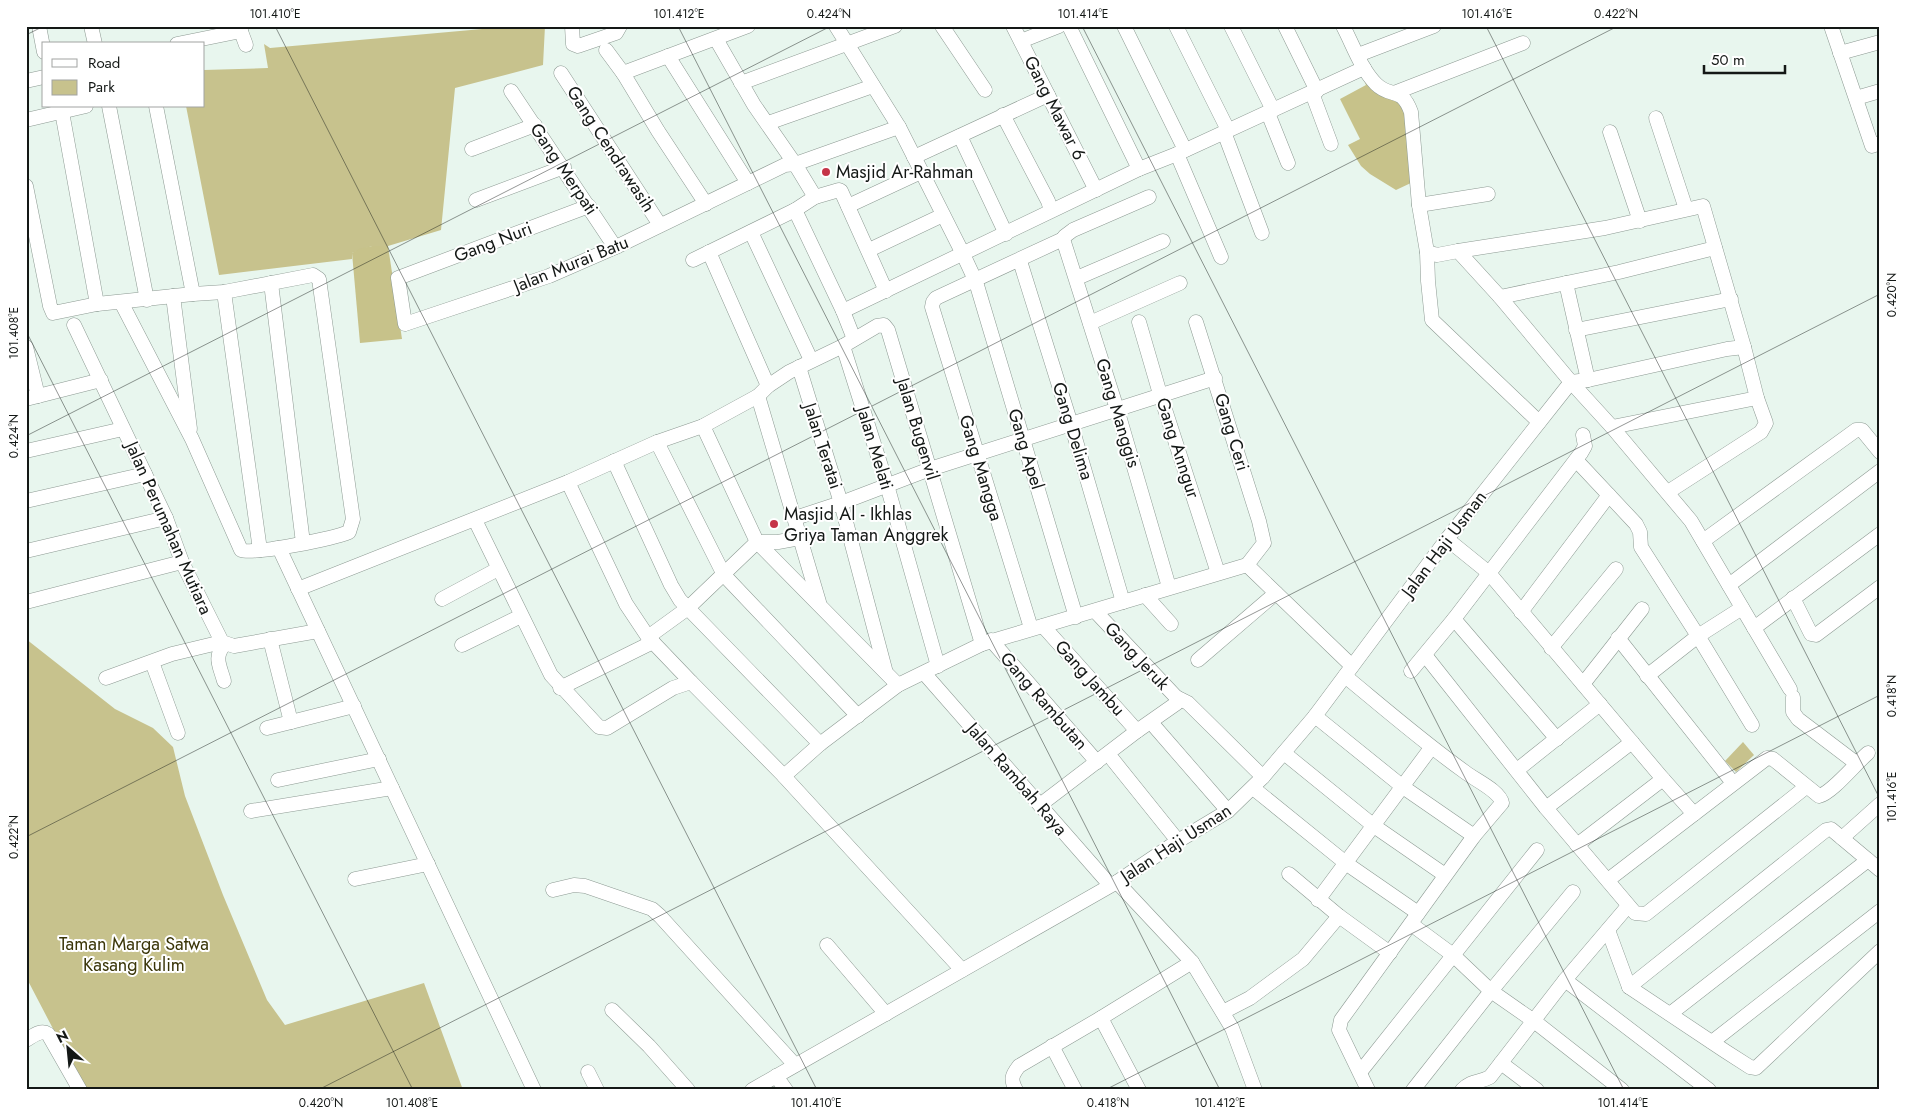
<svg xmlns="http://www.w3.org/2000/svg" width="1906" height="1116" font-family="Jost,sans-serif">
  <style>
    .green { fill: #c7c28d }
    .forest { fill: #c7c28a }
    .lines { fill: none; stroke-linecap: round; stroke-linejoin: round }
    .minor-casing { stroke: #8d9a93; stroke-width: 15 }
    .minor { stroke: #fff; stroke-width: 14 }
    .ticks { fill: none; stroke: #141816; stroke-width: 1; stroke-opacity: 0.45 }
    .poi-dot { fill: #c53448; stroke: #fff; stroke-width: 2 }
    .labels { text-anchor: middle; dominant-baseline: central; stroke-width: 4; stroke-linejoin: round; paint-order: stroke }
    .street-label { font-size: 18px; fill: #141816; stroke: #fff }
    .poi-label { font-size: 18px; fill: #141816; stroke: #fff; text-anchor: start }
    .park-label { font-size: 18px; fill: #3a3508; stroke: #fff }
    .neatline { fill: none; stroke: #141816; stroke-width: 2 }
    .ticks-label { font-size: 12px; text-anchor: middle; fill: #141816 }
  </style>
  <rect width="100%" height="100%" fill="#e8f6ee"/>
  <g class="green">
    <polygon points="517,26 545,26 543,65 455,88 441,230 388,246 372,246 352,253 352,259 219,275 186,106 204,106 204,70 268,68 264,44 270,48"/>
    <polygon points="26,639 115,709 153,728 173,747 185,796 223,895 267,1000 285,1025 424,983 463,1090 85,1090 26,977"/>
    <polygon points="1743,742 1754,755 1736,772 1725,761"/>
  </g>
  <g class="forest">
    <polygon points="1362,76 1403,102 1413,182 1396,190 1370,174 1361,166 1348,145 1360,139 1340,99 1366,85"/>
    <polygon points="372,246 388,246 402,339 360,343 352,253 359,249"/>
  </g>
  <g class="lines">
    <defs>
      <g id="minor">
        <polyline points="39,26 44,52"/>
        <polyline points="91,26 95,44"/>
        <polyline points="239,26 246,45"/>
        <polyline points="572,26 573,44 578,46 616,33 620,26"/>
        <polyline points="836,26 899,127 963,254 976,282 1076,617"/>
        <polyline points="942,26 985,90"/>
        <polyline points="1013,26 1096,190"/>
        <polyline points="1069,26 1139,169"/>
        <polyline points="1124,26 1185,150"/>
        <polyline points="1176,26 1228,130"/>
        <polyline points="1231,26 1273,110"/>
        <polyline points="1285,26 1317,91"/>
        <path d="M1343 26C1353 45 1361 69 1376 84 1391 99 1401 85 1411 112L1419 205 1427 252 1428 281 1432 320 1539 422"/>
        <polyline points="1831,26 1872,146 1880,143"/>
        <polyline points="716,39 754,105 795,164 815,197"/>
        <polyline points="1021,41 1059,26"/>
        <polyline points="177,44 241,31"/>
        <polyline points="606,50 623,73 658,131 706,204"/>
        <polyline points="1840,53 1880,42"/>
        <polyline points="1358,55 1434,26"/>
        <polyline points="668,56 748,183"/>
        <polyline points="561,73 660,225"/>
        <polyline points="623,73 748,26"/>
        <polyline points="26,81 44,77"/>
        <polyline points="741,83 895,26"/>
        <polyline points="511,91 615,247"/>
        <polyline points="1312,93 1331,144"/>
        <polyline points="1394,93 1523,43"/>
        <polyline points="1856,98 1880,91"/>
        <polyline points="109,106 147,300"/>
        <polyline points="156,106 193,294"/>
        <polyline points="62,112 97,304"/>
        <polyline points="1268,113 1288,163"/>
        <polyline points="1003,115 1048,201 1051,210"/>
        <polyline points="1656,118 1686,209"/>
        <polyline points="26,120 86,106"/>
        <polyline points="768,123 873,86"/>
        <polyline points="1224,132 1262,233"/>
        <polyline points="1610,132 1640,221"/>
        <polyline points="960,136 1006,234"/>
        <polyline points="472,149 535,125"/>
        <polyline points="1177,154 1221,257"/>
        <polyline points="914,157 1048,95"/>
        <path d="M26 186 50 306 53 313 97 304 193 294 224 292 313 275 319 279 353 519 349 532C335 538 254 555 241 550L192 439 121 302"/>
        <polyline points="476,200 564,167"/>
        <polyline points="1419,205 1488,194"/>
        <polyline points="589,206 398,278 405,324 549,276 618,246 785,165 795,164 899,127"/>
        <polyline points="848,206 921,172"/>
        <polyline points="795,210 843,311 854,339"/>
        <polyline points="751,232 811,360"/>
        <polyline points="1063,239 1117,409 1169,587"/>
        <polyline points="1063,239 1065,236 1073,230 1149,197"/>
        <polyline points="869,250 943,215"/>
        <polyline points="1458,251 1605,228 1703,206 1744,347 1727,349 1588,380 1571,382"/>
        <polyline points="709,252 768,386"/>
        <polyline points="1427,252 1437,255 1458,251 1500,297 1571,382 1612,427 1691,521 1790,689"/>
        <polyline points="693,260 795,210 815,197 839,190 841,191 886,291"/>
        <polyline points="1020,261 1071,424 1123,602"/>
        <polyline points="1077,278 1163,241"/>
        <polyline points="271,283 303,543"/>
        <polyline points="1566,283 1588,380"/>
        <polyline points="224,292 260,550"/>
        <polyline points="173,296 190,429"/>
        <polyline points="1500,297 1619,272 1715,248"/>
        <polyline points="843,311 1139,169 1177,154 1364,68"/>
        <polyline points="1139,322 1160,394 1218,573"/>
        <polyline points="1090,323 1180,283"/>
        <polyline points="74,325 166,518 182,562 222,642 234,646 318,631"/>
        <polyline points="1576,330 1731,299"/>
        <polyline points="843,346 887,485 938,666"/>
        <polyline points="26,347 38,396"/>
        <polyline points="799,367 841,503 885,669"/>
        <polyline points="758,396 819,602"/>
        <polyline points="26,399 101,380"/>
        <polyline points="703,426 757,542 898,685"/>
        <polyline points="1612,427 1757,398 1744,347"/>
        <polyline points="657,442 724,575 858,716"/>
        <polyline points="26,451 123,429"/>
        <polyline points="1576,460 1636,524 1640,532 1641,547 1698,636 1752,725"/>
        <polyline points="614,461 671,585 680,600 820,744"/>
        <polyline points="568,482 626,604 648,637 691,682"/>
        <polyline points="1668,492 1761,432 1766,423 1757,398"/>
        <polyline points="26,501 145,474"/>
        <polyline points="795,518 841,503 930,469 1215,378"/>
        <polyline points="475,520 551,675 596,724 599,727 607,728 673,688 691,682 781,773 962,970"/>
        <polyline points="1447,539 1489,573 1663,779 1694,814"/>
        <polyline points="1703,541 1856,430 1862,430 1880,452"/>
        <polyline points="279,548 534,1090"/>
        <polyline points="26,551 166,518"/>
        <polyline points="1247,565 1352,666"/>
        <polyline points="1729,585 1880,471"/>
        <polyline points="298,589 568,482 657,442 703,426 758,396 768,386 789,372 843,346 877,326 884,325 888,330 982,644"/>
        <polyline points="1145,595 1171,624"/>
        <polyline points="1793,598 1811,634 1816,635 1880,587"/>
        <polyline points="442,599 498,569"/>
        <polyline points="26,602 182,562"/>
        <polyline points="1521,612 1609,495"/>
        <polyline points="1454,619 1557,739"/>
        <polyline points="1043,626 1137,731"/>
        <polyline points="1031,628 932,307 933,302 936,298 1063,239"/>
        <polyline points="1754,628 1880,534"/>
        <polyline points="648,637 688,608 757,542 778,542 800,538"/>
        <polyline points="1618,638 1733,783"/>
        <polyline points="270,639 291,722 354,706"/>
        <polyline points="991,640 1097,762"/>
        <polyline points="462,645 521,616"/>
        <polyline points="1551,648 1616,569"/>
        <polyline points="1425,655 1546,808 1635,913 1646,914 1806,787"/>
        <polyline points="1198,660 1276,593"/>
        <polyline points="152,662 178,733"/>
        <polyline points="1411,671 1454,619 1581,453 1585,446 1583,435"/>
        <polyline points="924,673 1110,885"/>
        <path d="M1345 676C1385 709 1423 742 1465 772 1475 780 1500 791 1502 803L1474 836 1341 1020 1339 1030 1368 1090"/>
        <polyline points="1647,676 1698,636 1742,608"/>
        <polyline points="106,678 172,654 222,642"/>
        <path d="M224 681C220 666 213 657 225 644"/>
        <polyline points="1583,684 1642,609"/>
        <polyline points="560,688 653,642"/>
        <polyline points="1176,697 1188,703 1263,777"/>
        <polyline points="1793,697 1793,712 1798,719 1856,763"/>
        <polyline points="1315,716 1403,787 1474,836"/>
        <polyline points="1155,727 1228,811"/>
        <polyline points="267,728 291,722"/>
        <polyline points="1284,753 1374,826 1445,875"/>
        <polyline points="1113,760 1178,841"/>
        <polyline points="1517,770 1600,704"/>
        <polyline points="784,776 820,744 898,685 982,644 1247,565 1264,543 1259,521 1196,322"/>
        <polyline points="278,780 379,759"/>
        <polyline points="1253,788 1347,864 1418,913"/>
        <polyline points="1040,805 1137,731 1177,703 1176,697 1095,611"/>
        <polyline points="1546,808 1632,742"/>
        <polyline points="251,811 392,788"/>
        <polyline points="1842,838 1880,804"/>
        <polyline points="1577,845 1663,779"/>
        <polyline points="1289,874 1339,916 1390,953"/>
        <polyline points="355,879 428,864"/>
        <path d="M1608 880 1767 758 1773 759 1819 796C1832 793 1855 764 1868 753"/>
        <polyline points="1117,882 1192,962 1232,1028 1255,1090"/>
        <polyline points="553,890 574,885 585,886 652,909 660,916 795,1065"/>
        <polyline points="1318,900 1431,748"/>
        <polyline points="1411,924 1453,955 1491,991 1534,1021 1622,1090"/>
        <polyline points="1608,930 1629,987 1725,1051 1750,1067 1756,1068 1880,951"/>
        <polyline points="827,945 886,1014"/>
        <polyline points="1565,980 1709,1090"/>
        <polyline points="1629,987 1826,830 1831,829 1880,870"/>
        <polyline points="612,1010 649,1046 688,1090"/>
        <polyline points="1223,1012 1250,998 1303,959 1339,916"/>
        <polyline points="1670,1014 1868,860"/>
        <path d="M26 1040C33 1036 41 1029 48 1034L80 1090"/>
        <polyline points="1712,1042 1880,911"/>
        <polyline points="1052,1046 1075,1090"/>
        <polyline points="1501,1063 1537,1090"/>
        <polyline points="1361,1071 1537,850"/>
        <polyline points="588,1072 597,1090"/>
        <polyline points="776,1076 786,1090"/>
        <polyline points="752,1090 1117,882 1178,841 1228,811 1263,777 1315,716 1447,539 1571,382"/>
        <path d="M1016 1090C1010 1079 1012 1075 1019 1066L1101 1018"/>
        <polyline points="1139,1090 1101,1018 1192,962"/>
        <polyline points="1413,1090 1491,991 1573,892"/>
        <path d="M1462 1090C1472 1080 1479 1083 1490 1077L1565 980 1628 906"/>
      </g>
    </defs>
    <use href="#minor" class="minor-casing"/>
    <use href="#minor" class="minor"/>
  </g>
  <path class="ticks" d="M275 26 817 1090M678 26 1220 1090M1082 26 1624 1090M1486 26 1880 799M26 35 44 26M26 331 413 1090M26 436 831 26M26 837 1618 26M318 1090 1880 294M1105 1090 1880 695"/>
  <g class="poi-dot">
    <circle cx="826" cy="172" r="5"/>
    <circle cx="774" cy="524" r="5"/>
  </g>
  <g class="labels">
    <g class="street-label">
      <text transform="translate(1055 108) rotate(63)">Gang Mawar 6</text>
      <text transform="translate(611 149) rotate(57)">Gang Cendrawasih</text>
      <text transform="translate(564 169) rotate(56)">Gang Merpati</text>
      <text transform="translate(493 242) rotate(-21)">Gang Nuri</text>
      <text transform="translate(571 264) rotate(-22)">Jalan Murai Batu</text>
      <text transform="translate(1118 413) rotate(73)">Gang Manggis</text>
      <text transform="translate(918 429) rotate(73)">Jalan Bugenvil</text>
      <text transform="translate(1073 431) rotate(73)">Gang Delima</text>
      <text transform="translate(1232 432) rotate(73)">Gang Ceri</text>
      <text transform="translate(823 446) rotate(72)">Jalan Teratai</text>
      <text transform="translate(875 448) rotate(73)">Jalan Melati</text>
      <text transform="translate(1178 448) rotate(72)">Gang Anngur</text>
      <text transform="translate(1026 449) rotate(73)">Gang Apel</text>
      <text transform="translate(981 468) rotate(73)">Gang Mangga</text>
      <text transform="translate(169 528) rotate(66)">Jalan Perumahan Mutiara</text>
      <text transform="translate(1444 544) rotate(-53)">Jalan Haji Usman</text>
      <text transform="translate(1137 656) rotate(47)">Gang Jeruk</text>
      <text transform="translate(1090 678) rotate(48)">Gang Jambu</text>
      <text transform="translate(1044 701) rotate(49)">Gang Rambutan</text>
      <text transform="translate(1017 779) rotate(49)">Jalan Rambah Raya</text>
      <text transform="translate(1176 843) rotate(-33)">Jalan Haji Usman</text>
    </g>
    <g class="poi-label">
      <text x="836" y="172">Masjid Ar-Rahman</text>
      <text x="784" y="514">Masjid Al - Ikhlas<tspan x="784" dy="21">Griya Taman Anggrek</tspan></text>
    </g>
    <g class="park-label">
      <text x="134" y="944">Taman Marga Satwa<tspan x="134" dy="21">Kasang Kulim</tspan></text>
    </g>
  </g>
  <rect width="1906" height="1116" fill="none" stroke="#ffffff" stroke-width="55"/>
  <rect x="42" y="42" width="162" height="65" fill="#ffffff" stroke="#a1a3a2"/>
  <rect x="52" y="59" width="25" height="8" fill="#ffffff" stroke="#a1a3a2"/>
  <text x="88" y="68" font-size="15" fill="#141816">Road</text>
  <rect x="52" y="80" width="25" height="15" fill="#c7c28d" stroke="#a1a3a2"/>
  <text x="88" y="92" font-size="15" fill="#141816">Park</text>
  <g transform="translate(68 1048) rotate(333)" stroke="#ffffff" stroke-width="4" paint-order="stroke">
  <path d="M0-4L9 19L0 12L-9 19Z" fill="#141816"/>
  <text y="-8" font-size="14" font-weight="bold" text-anchor="middle" fill="#141816">N</text>
  </g>
  <path d="M1704 65v8h81v-8" fill="none" stroke="#141816" stroke-width="2.5"/>
  <text x="1711" y="65" font-size="15" fill="#141816" stroke="#ffffff" stroke-width="4" paint-order="stroke">50 m</text>
  <rect x="28" y="28" width="1850" height="1060" class="neatline"/>
  <g class="ticks-label">
    <text x="275" y="18">101.410°E</text>
    <text x="679" y="18">101.412°E</text>
    <text x="829" y="18">0.424°N</text>
    <text x="1083" y="18">101.414°E</text>
    <text x="1487" y="18">101.416°E</text>
    <text x="1616" y="18">0.422°N</text>
    <text transform="translate(1892 295) rotate(-90)" y="4">0.420°N</text>
    <text transform="translate(14 333) rotate(-90)" y="4">101.408°E</text>
    <text transform="translate(14 436) rotate(-90)" y="4">0.424°N</text>
    <text transform="translate(1892 696) rotate(-90)" y="4">0.418°N</text>
    <text transform="translate(1892 797) rotate(-90)" y="4">101.416°E</text>
    <text transform="translate(14 837) rotate(-90)" y="4">0.422°N</text>
    <text x="321" y="1107">0.420°N</text>
    <text x="412" y="1107">101.408°E</text>
    <text x="816" y="1107">101.410°E</text>
    <text x="1108" y="1107">0.418°N</text>
    <text x="1220" y="1107">101.412°E</text>
    <text x="1623" y="1107">101.414°E</text>
  </g>
</svg>
